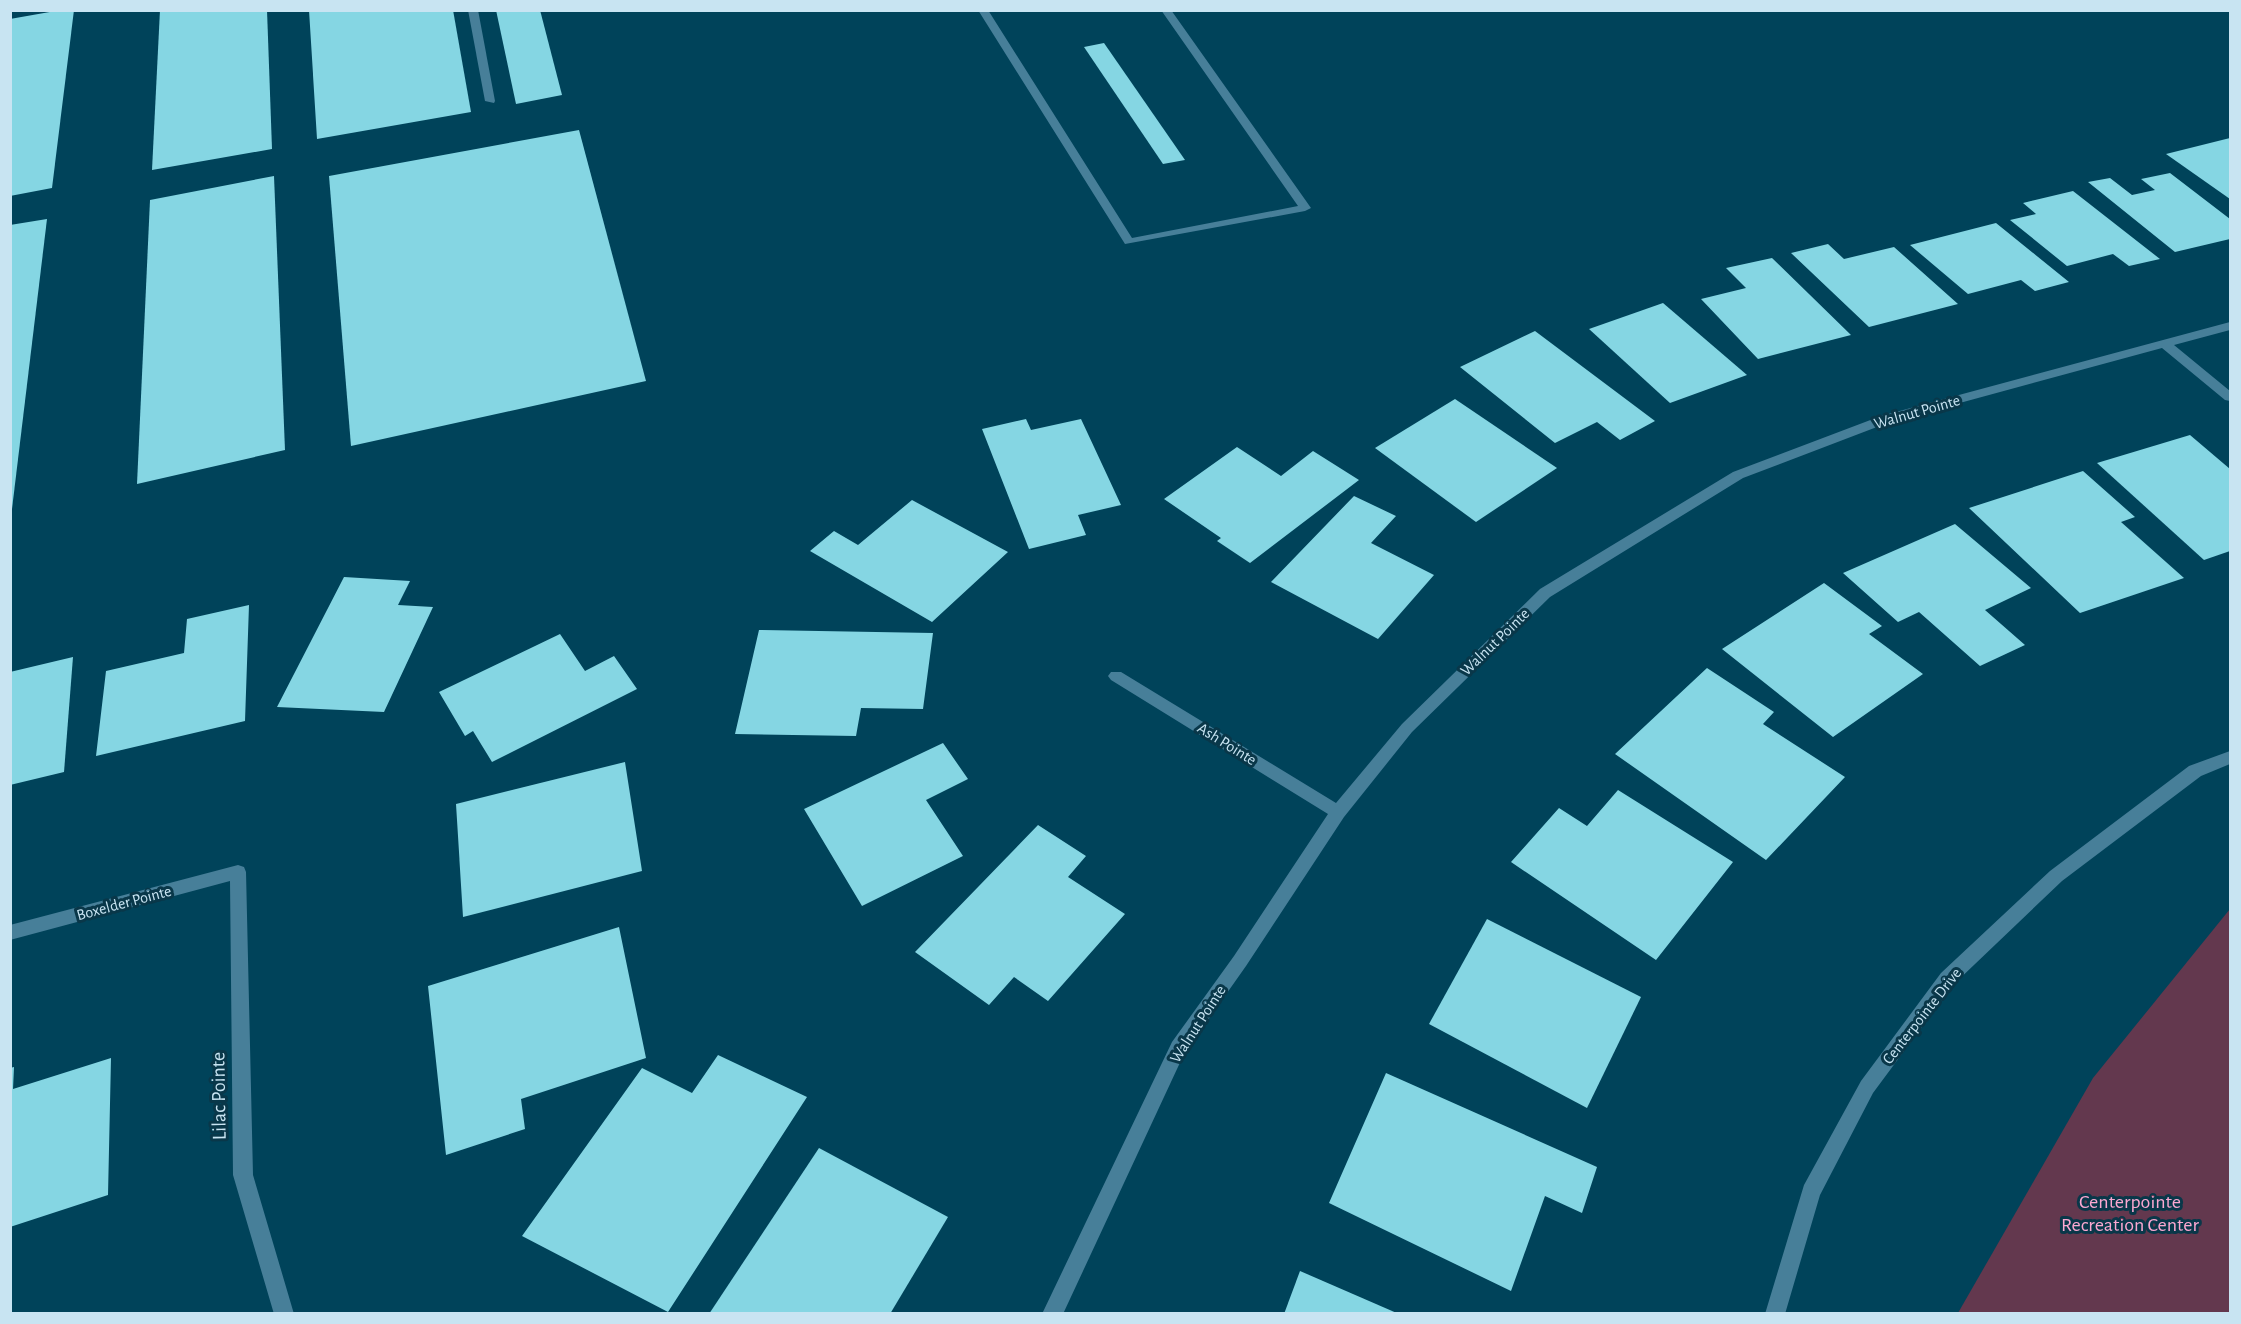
<svg xmlns="http://www.w3.org/2000/svg" width="2241" height="1324" font-family="'Alegreya Sans',sans-serif">
  <style>
    .green { fill: #63384e }
    .building { fill: #85d6e3 }
    .lines { fill: none; stroke-linecap: round; stroke-linejoin: round }
    .minor { fill: #477f99; fill-rule: evenodd }
    .labels { text-anchor: middle; dominant-baseline: central; stroke-width: 6; stroke-linejoin: round; paint-order: stroke }
    .street-label { font-size: 16px; fill: #c8e4f2; stroke: #093749 }
    .near-street-label { font-size: 20px; fill: #c8e4f2; stroke: #093749 }
    .near-park-label { font-size: 20px; fill: #fca8d1; stroke: #093749 }
  </style>
  <rect width="100%" height="100%" fill="#00435a"/>
  <polygon class="green" points="2230,909 2230,1313 1958,1313 2093,1078"/>
  <g class="building">
    <polygon points="61,10 74,10 52,188 10,196 10,19"/>
    <polygon points="160,10 267,10 272,149 152,170"/>
    <polygon points="309,10 453,10 471,112 317,139"/>
    <polygon points="496,10 540,10 562,95 516,104"/>
    <polygon points="1104,43 1185,160 1163,164 1084,47"/>
    <polygon points="579,130 646,381 351,446 329,176"/>
    <polygon points="2230,138 2230,199 2166,154"/>
    <polygon points="2170,173 2230,219 2230,239 2175,252 2088,182 2110,178 2132,195 2155,190 2141,179"/>
    <polygon points="274,176 285,450 137,484 150,200"/>
    <polygon points="2073,191 2160,259 2129,266 2113,254 2067,266 2010,220 2036,214 2023,203"/>
    <polygon points="47,219 12,509 10,509 10,225"/>
    <polygon points="1996,223 2069,282 2035,291 2021,280 1968,294 1910,245"/>
    <polygon points="1828,244 1844,259 1894,247 1958,304 1869,327 1791,253"/>
    <polygon points="1772,258 1851,335 1758,359 1701,299 1746,288 1726,268"/>
    <polygon points="1663,303 1747,375 1670,403 1589,329"/>
    <polygon points="1535,331 1655,421 1620,440 1597,422 1555,443 1460,367"/>
    <polygon points="1455,399 1557,468 1476,522 1375,448"/>
    <polygon points="1026,419 1031,430 1081,419 1121,505 1078,515 1086,535 1029,549 982,429"/>
    <polygon points="2190,435 2230,469 2230,551 2204,560 2097,463"/>
    <polygon points="1237,447 1281,476 1313,451 1359,480 1250,563 1217,541 1221,538 1164,499"/>
    <polygon points="2083,471 2135,517 2121,522 2184,578 2080,613 1969,508"/>
    <polygon points="1354,496 1396,516 1371,543 1434,575 1378,639 1271,582"/>
    <polygon points="912,500 1008,552 932,622 810,551 834,531 858,545"/>
    <polygon points="1955,524 2031,588 1985,610 2025,645 1980,666 1919,612 1898,622 1843,573"/>
    <polygon points="344,577 410,581 398,605 433,607 384,712 277,707"/>
    <polygon points="1824,583 1882,626 1869,634 1923,674 1833,737 1722,649"/>
    <polygon points="249,605 245,721 96,756 106,671 184,653 187,619"/>
    <polygon points="759,630 933,633 923,709 861,708 856,736 735,734"/>
    <polygon points="560,634 585,671 614,656 637,689 492,762 473,731 465,736 439,692"/>
    <polygon points="73,657 64,772 10,785 10,672"/>
    <polygon points="1707,668 1774,712 1763,724 1845,777 1766,860 1615,754"/>
    <polygon points="943,743 968,779 926,800 963,856 862,906 804,809"/>
    <polygon points="625,762 642,871 463,917 456,804"/>
    <polygon points="1618,790 1733,862 1656,960 1511,862 1559,808 1587,826"/>
    <polygon points="1038,825 1086,856 1068,877 1125,914 1048,1001 1014,977 989,1005 915,952"/>
    <polygon points="1487,919 1641,997 1587,1108 1429,1024"/>
    <polygon points="619,927 646,1058 521,1099 525,1129 446,1155 428,986"/>
    <polygon points="718,1055 807,1097 668,1312 522,1236 642,1068 692,1093"/>
    <polygon points="111,1058 108,1195 10,1227 10,1068 14,1067 13,1089"/>
    <polygon points="1386,1073 1597,1167 1582,1213 1545,1196 1511,1291 1329,1203"/>
    <polygon points="819,1148 948,1217 890,1314 709,1314"/>
    <polygon points="1300,1271 1399,1314 1284,1314"/>
  </g>
  <g class="lines">
    <g class="minor">
      <polygon points="468,10 478,10 495,101 494,103 485,101"/>
      <polygon points="978,10 988,10 1132,238 1298,206 1161,10 1171,10 1311,208 1305,211 1125,244"/>
      <polygon points="2230,322 2230,330 2174,345 2230,391 2230,401 2225,400 2162,348 1890,422 1743,478 1550,597 1412,732 1344,817 1246,966 1184,1054 1063,1314 1042,1314 1172,1042 1234,956 1328,814 1111,680 1108,676 1111,672 1121,672 1336,803 1402,724 1540,589 1733,472 1881,416"/>
      <polygon points="2230,751 2230,764 2201,776 2062,881 1953,985 1873,1093 1820,1195 1785,1314 1765,1314 1804,1185 1861,1081 1941,973 2050,871 2189,766"/>
      <polygon points="238,865 244,867 246,872 253,1175 294,1314 274,1314 233,1175 230,881 10,940 10,925"/>
    </g>
  </g>
  <g class="labels">
    <g class="street-label">
      <text transform="translate(1917 412) rotate(-16)">Walnut Pointe</text>
      <text transform="translate(1495 642) rotate(-44)">Walnut Pointe</text>
      <text transform="translate(1227 744) rotate(32)">Ash Pointe</text>
      <text transform="translate(124 903) rotate(-15)">Boxelder Pointe</text>
      <text transform="translate(1922 1016) rotate(-52)">Centerpointe Drive</text>
      <text transform="translate(1198 1024) rotate(-57)">Walnut Pointe</text>
    </g>
    <g class="near-street-label">
      <text transform="translate(219 1096) rotate(-91)">Lilac Pointe</text>
    </g>
    <g class="near-park-label">
      <text x="2130" y="1202">Centerpointe<tspan x="2130" dy="23">Recreation Center</tspan></text>
    </g>
  </g>
  <rect width="2241" height="1324" fill="none" stroke="#c8e4f2" stroke-width="24"/>
</svg>
